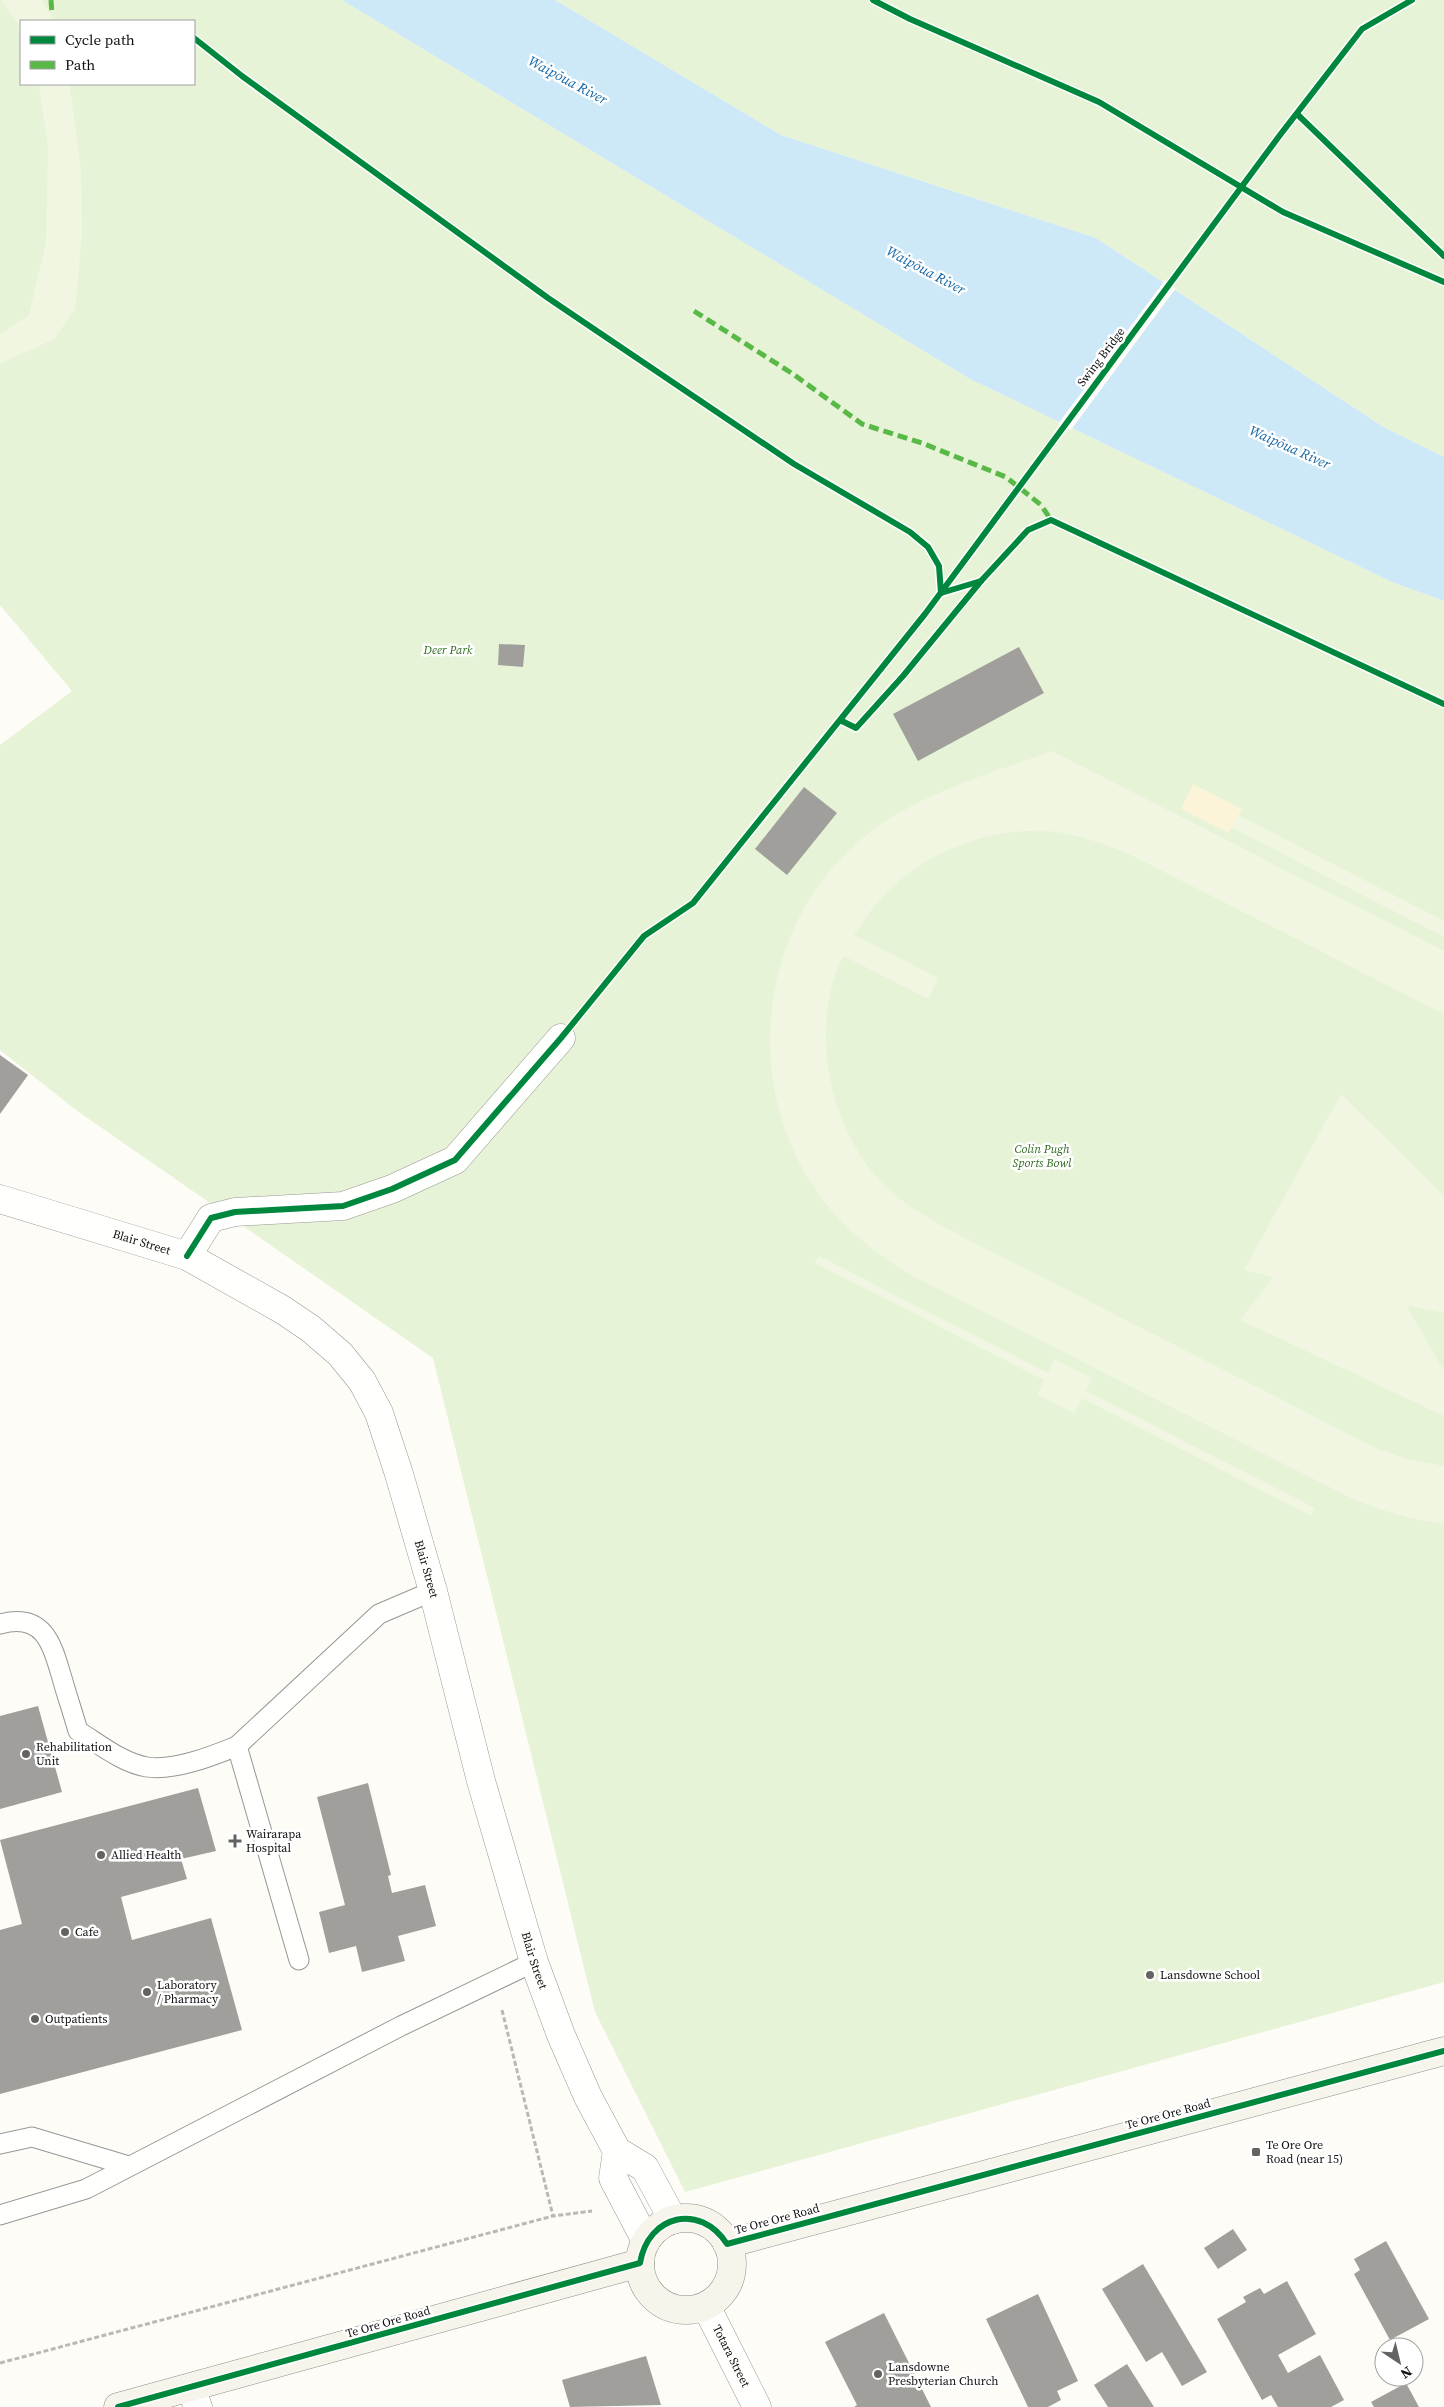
<svg xmlns="http://www.w3.org/2000/svg" width="1444" height="2407" font-family="'Source Serif 4',serif">
  <style>
    .green { fill: #e7f3d7; fill-rule: evenodd }
    .sand { fill: #fcf4d9 }
    .pitch { fill: #f0f6e1 }
    .water { fill: #cde8f7 }
    .pier { fill: #fdfcf7 }
    .building { fill: #a19f9c }
    .lines { fill: none; stroke-linecap: round; stroke-linejoin: round }
    .service-casing { stroke: #979795; stroke-width: 21 }
    .minor-casing { stroke: #979795; stroke-width: 29 }
    .tertiary-casing { stroke: #979795; stroke-width: 29 }
    .secondary-casing { stroke: #8e8d8b; stroke-width: 29 }
    .path { stroke: #b9b9b8; stroke-width: 3; stroke-dasharray: 5 2.5; stroke-linecap: butt }
    .service { stroke: #fffffe; stroke-width: 19 }
    .minor { stroke: #fffffe; stroke-width: 28 }
    .tertiary { stroke: #fffffe; stroke-width: 28 }
    .secondary { stroke: #f6f4eb; stroke-width: 28 }
    .quiet { stroke: #58b947; stroke-width: 5; stroke-dasharray: 10 5; stroke-linecap: butt }
    .cycleway-casing { stroke: #fff; stroke-width: 9 }
    .cycleway { stroke: #00873e; stroke-width: 6 }
    .poi-dot { fill: #646362; stroke: #fff; stroke-width: 2 }
    .labels { text-anchor: middle; dominant-baseline: central; stroke-width: 5; stroke-linejoin: round; paint-order: stroke }
    .street-label { font-size: 12px; fill: #111; stroke: #fff }
    .park-label { font-size: 12px; font-style: italic; fill: #2f6b1f; stroke: #fff }
    .poi-label { font-size: 12px; fill: #111; stroke: #fff; text-anchor: start }
    .water-label { font-size: 14px; font-style: italic; fill: #1768a6; stroke: #fff }
  </style>
  <rect width="100%" height="100%" fill="#fdfcf7"/>
  <g class="green">
    <path d="M0 0H342L970 379 1392 582 1444 601V1982L685 2192 595 2012 433 1358 76 1110 0 1050V745L72 691 0 605ZM21 21H194V84H21Z"/>
    <polygon points="555,0 1444,0 1444,457 1385,428 1096,238 781,135"/>
  </g>
  <polygon class="sand" points="1193,784 1242,809 1229,833 1181,809"/>
  <g class="pitch">
    <polygon points="1,0 41,0 55,21 21,21 21,29"/>
    <polygon points="39,84 70,84 70,87 81,171 82,234 75,310 54,339 0,364 0,334 29,315 46,242 48,148"/>
    <path d="M1052 751 1444 951V1014L1129 854C1109 846 1089 838 1068 834 1006 821 929 848 886 893 874 905 864 920 854 935L938 978 928 999 844 956C831 977 827 1006 826 1030 825 1089 845 1147 888 1189 903 1203 921 1213 938 1224L1376 1448 1406 1459 1444 1466V1523C1412 1521 1383 1511 1353 1499L911 1275C872 1251 839 1225 814 1187 739 1076 762 915 869 833 923 792 989 774 1052 751Z"/>
    <polygon points="1238,815 1444,921 1444,937 1232,828"/>
    <polygon points="1341,1094 1444,1196 1444,1313 1406,1305 1444,1371 1444,1416 1240,1320 1273,1277 1244,1270"/>
    <polygon points="819,1256 1048,1373 1055,1359 1092,1378 1086,1391 1315,1508 1311,1516 1082,1398 1074,1413 1037,1395 1044,1380 815,1263"/>
  </g>
  <polygon class="water" points="342,0 555,0 781,135 1096,238 1385,428 1444,457 1444,601 1392,582 970,379"/>
  <polygon class="pier" points="1165,280 1176,288 1071,430 1058,424"/>
  <g class="building">
    <polygon points="499,644 525,645 523,667 498,665"/>
    <polygon points="1019,647 1044,693 918,761 893,714"/>
    <polygon points="804,787 837,813 787,875 755,849"/>
    <polygon points="0,1055 28,1075 0,1114"/>
    <polygon points="38,1706 62,1792 0,1809 0,1716"/>
    <polygon points="368,1783 391,1875 388,1876 392,1893 425,1885 436,1926 398,1936 405,1961 362,1972 356,1946 329,1953 319,1912 345,1905 317,1797"/>
    <polygon points="198,1788 216,1851 181,1859 187,1879 121,1897 132,1940 211,1918 242,2030 0,2094 0,1930 22,1924 0,1840"/>
    <polygon points="1233,2229 1247,2250 1218,2269 1204,2248"/>
    <polygon points="1386,2241 1429,2319 1390,2340 1354,2274 1360,2270 1354,2259"/>
    <polygon points="1143,2264 1207,2372 1182,2386 1162,2352 1146,2362 1102,2289"/>
    <polygon points="1287,2281 1316,2334 1278,2355 1288,2373 1320,2355 1344,2400 1331,2407 1278,2407 1271,2395 1262,2400 1217,2319 1246,2302 1243,2297 1260,2288 1264,2294"/>
    <polygon points="1038,2294 1078,2381 1057,2391 1061,2400 1048,2407 1028,2407 986,2319"/>
    <polygon points="884,2313 931,2407 854,2407 857,2405 825,2342"/>
    <polygon points="646,2356 661,2405 570,2407 562,2380"/>
    <polygon points="1127,2364 1154,2407 1108,2407 1094,2385"/>
    <polygon points="1406,2383 1419,2407 1374,2407 1371,2402"/>
  </g>
  <g class="lines">
    <defs>
      <g id="service">
        <path d="M0 1624C44 1612 52 1644 62 1678 67 1696 73 1713 78 1731 98 1743 122 1763 147 1767 175 1771 212 1756 237 1746L379 1614 433 1591"/>
        <polyline points="237,1746 299,1960"/>
        <polyline points="0,2144 32,2137 129,2166"/>
        <polyline points="0,2215 86,2189 401,2026 534,1962"/>
      </g>
      <g id="minor">
        <path id="s1" d="M0 1199 187 1256 283 1310 311 1329 340 1354 362 1381 379 1413 399 1474 433 1591 481 1781 534 1962 561 2035 588 2097 617 2151 645 2168 673 2220"/>
        <polyline points="187,1256 211,1218 235,1212 343,1206 392,1189 455,1160 561,1038"/>
        <polyline points="617,2151 613,2178 646,2241"/>
        <polyline points="191,2388 198,2407"/>
      </g>
      <g id="tertiary">
        <path id="s2" d="M706 2306 757 2407"/>
      </g>
      <g id="secondary">
        <circle cx="686" cy="2264" r="46"/>
        <polyline points="727,2244 1444,2051"/>
        <polyline points="118,2407 640,2263"/>
      </g>
    </defs>
    <use href="#service" class="service-casing"/>
    <use href="#minor" class="minor-casing"/>
    <use href="#tertiary" class="tertiary-casing"/>
    <use href="#secondary" class="secondary-casing"/>
    <g class="path">
      <polyline points="502,2010 553,2216"/>
      <polyline points="0,2363 553,2216 592,2211"/>
    </g>
    <use href="#service" class="service"/>
    <use href="#minor" class="minor"/>
    <use href="#tertiary" class="tertiary"/>
    <use href="#secondary" class="secondary"/>
    <g class="quiet">
      <polyline points="51,0 52,14"/>
      <polyline points="694,311 793,374 862,424 922,443 1006,477 1041,505 1051,520"/>
    </g>
    <defs>
      <g id="cycleway">
        <polyline points="873,0 910,19 1099,102 1283,212 1444,282"/>
        <polyline points="194,38 242,76 548,298 794,464 910,532 928,547 939,566 941,593"/>
        <polyline points="1297,114 1444,256"/>
        <polyline points="941,593 981,581 1028,530 1051,520 1444,704"/>
        <polyline points="842,721 856,728 903,676 981,581"/>
        <polyline points="187,1256 211,1218 235,1212 343,1206 392,1189 455,1160 561,1038 644,936 693,903 925,614 1280,135 1362,29 1412,0"/>
        <path d="M118 2407 640 2263C648 2215 700 2202 727 2244L1444 2051"/>
      </g>
    </defs>
    <use href="#cycleway" class="cycleway-casing"/>
    <use href="#cycleway" class="cycleway"/>
  </g>
  <g class="poi-dot">
    <circle cx="26" cy="1754" r="5"/>
    <path d="M232.5 1833.5h5v5h5v5h-5v5h-5v-5h-5v-5h5z"/>
    <circle cx="101" cy="1855" r="5"/>
    <circle cx="65" cy="1932" r="5"/>
    <circle cx="1150" cy="1975" r="5"/>
    <circle cx="147" cy="1992" r="5"/>
    <circle cx="35" cy="2019" r="5"/>
    <rect x="1251" y="2147" width="10" height="10" rx="2.5"/>
    <circle cx="878" cy="2374" r="5"/>
  </g>
  <g class="labels">
    <g class="street-label">
      <text transform="translate(1101 357) rotate(-53)">Swing Bridge</text>
      <text stroke="none"><textPath href="#s1" startOffset="148">Blair Street</textPath></text>
      <text stroke="none"><textPath href="#s1" startOffset="612">Blair Street</textPath></text>
      <text stroke="none"><textPath href="#s1" startOffset="1018">Blair Street</textPath></text>
      <text transform="translate(1168 2114) rotate(-15)">Te Ore Ore Road</text>
      <text transform="translate(777 2219) rotate(-15)">Te Ore Ore Road</text>
      <text transform="translate(388 2322) rotate(-16)">Te Ore Ore Road</text>
      <text stroke="none"><textPath href="#s2" startOffset="56">Totara Street</textPath></text>
    </g>
    <g class="park-label">
      <text x="448" y="650">Deer Park</text>
      <text x="1042" y="1149">Colin Pugh<tspan x="1042" dy="14">Sports Bowl</tspan></text>
    </g>
    <g class="poi-label">
      <text x="36" y="1747">Rehabilitation<tspan x="36" dy="14">Unit</tspan></text>
      <text x="246" y="1834">Wairarapa<tspan x="246" dy="14">Hospital</tspan></text>
      <text x="111" y="1855">Allied Health</text>
      <text x="75" y="1932">Cafe</text>
      <text x="1160" y="1975">Lansdowne School</text>
      <text x="157" y="1985">Laboratory<tspan x="157" dy="14">/ Pharmacy</tspan></text>
      <text x="45" y="2019">Outpatients</text>
      <text x="1266" y="2145">Te Ore Ore<tspan x="1266" dy="14">Road (near 15)</tspan></text>
      <text x="888" y="2367">Lansdowne<tspan x="888" dy="14">Presbyterian Church</tspan></text>
    </g>
    <g class="water-label">
      <text transform="translate(568 80) rotate(28)">Waipōua River</text>
      <text transform="translate(926 270) rotate(28)">Waipōua River</text>
      <text transform="translate(1290 447) rotate(24)">Waipōua River</text>
    </g>
  </g>
  <rect x="20" y="20" width="175" height="65" fill="#ffffff" stroke="#a0a0a0"/>
  <rect x="30" y="36" width="25" height="8" fill="#00873e" stroke="#a0a0a0"/>
  <text x="65" y="45" font-size="15" fill="#111111">Cycle path</text>
  <rect x="30" y="61" width="25" height="8" fill="#58b947" stroke="#a0a0a0"/>
  <text x="65" y="70" font-size="15" fill="#111111">Path</text>
  <g transform="translate(1399 2362) rotate(145)"><circle r="24" fill="#ffffff" stroke="#a0a0a0"/>
  <path d="M0-4L9 19L0 12L-9 19Z" fill="#646362"/>
  <text y="-8" font-size="14" font-weight="bold" text-anchor="middle" fill="#111111">N</text>
  </g>
</svg>
